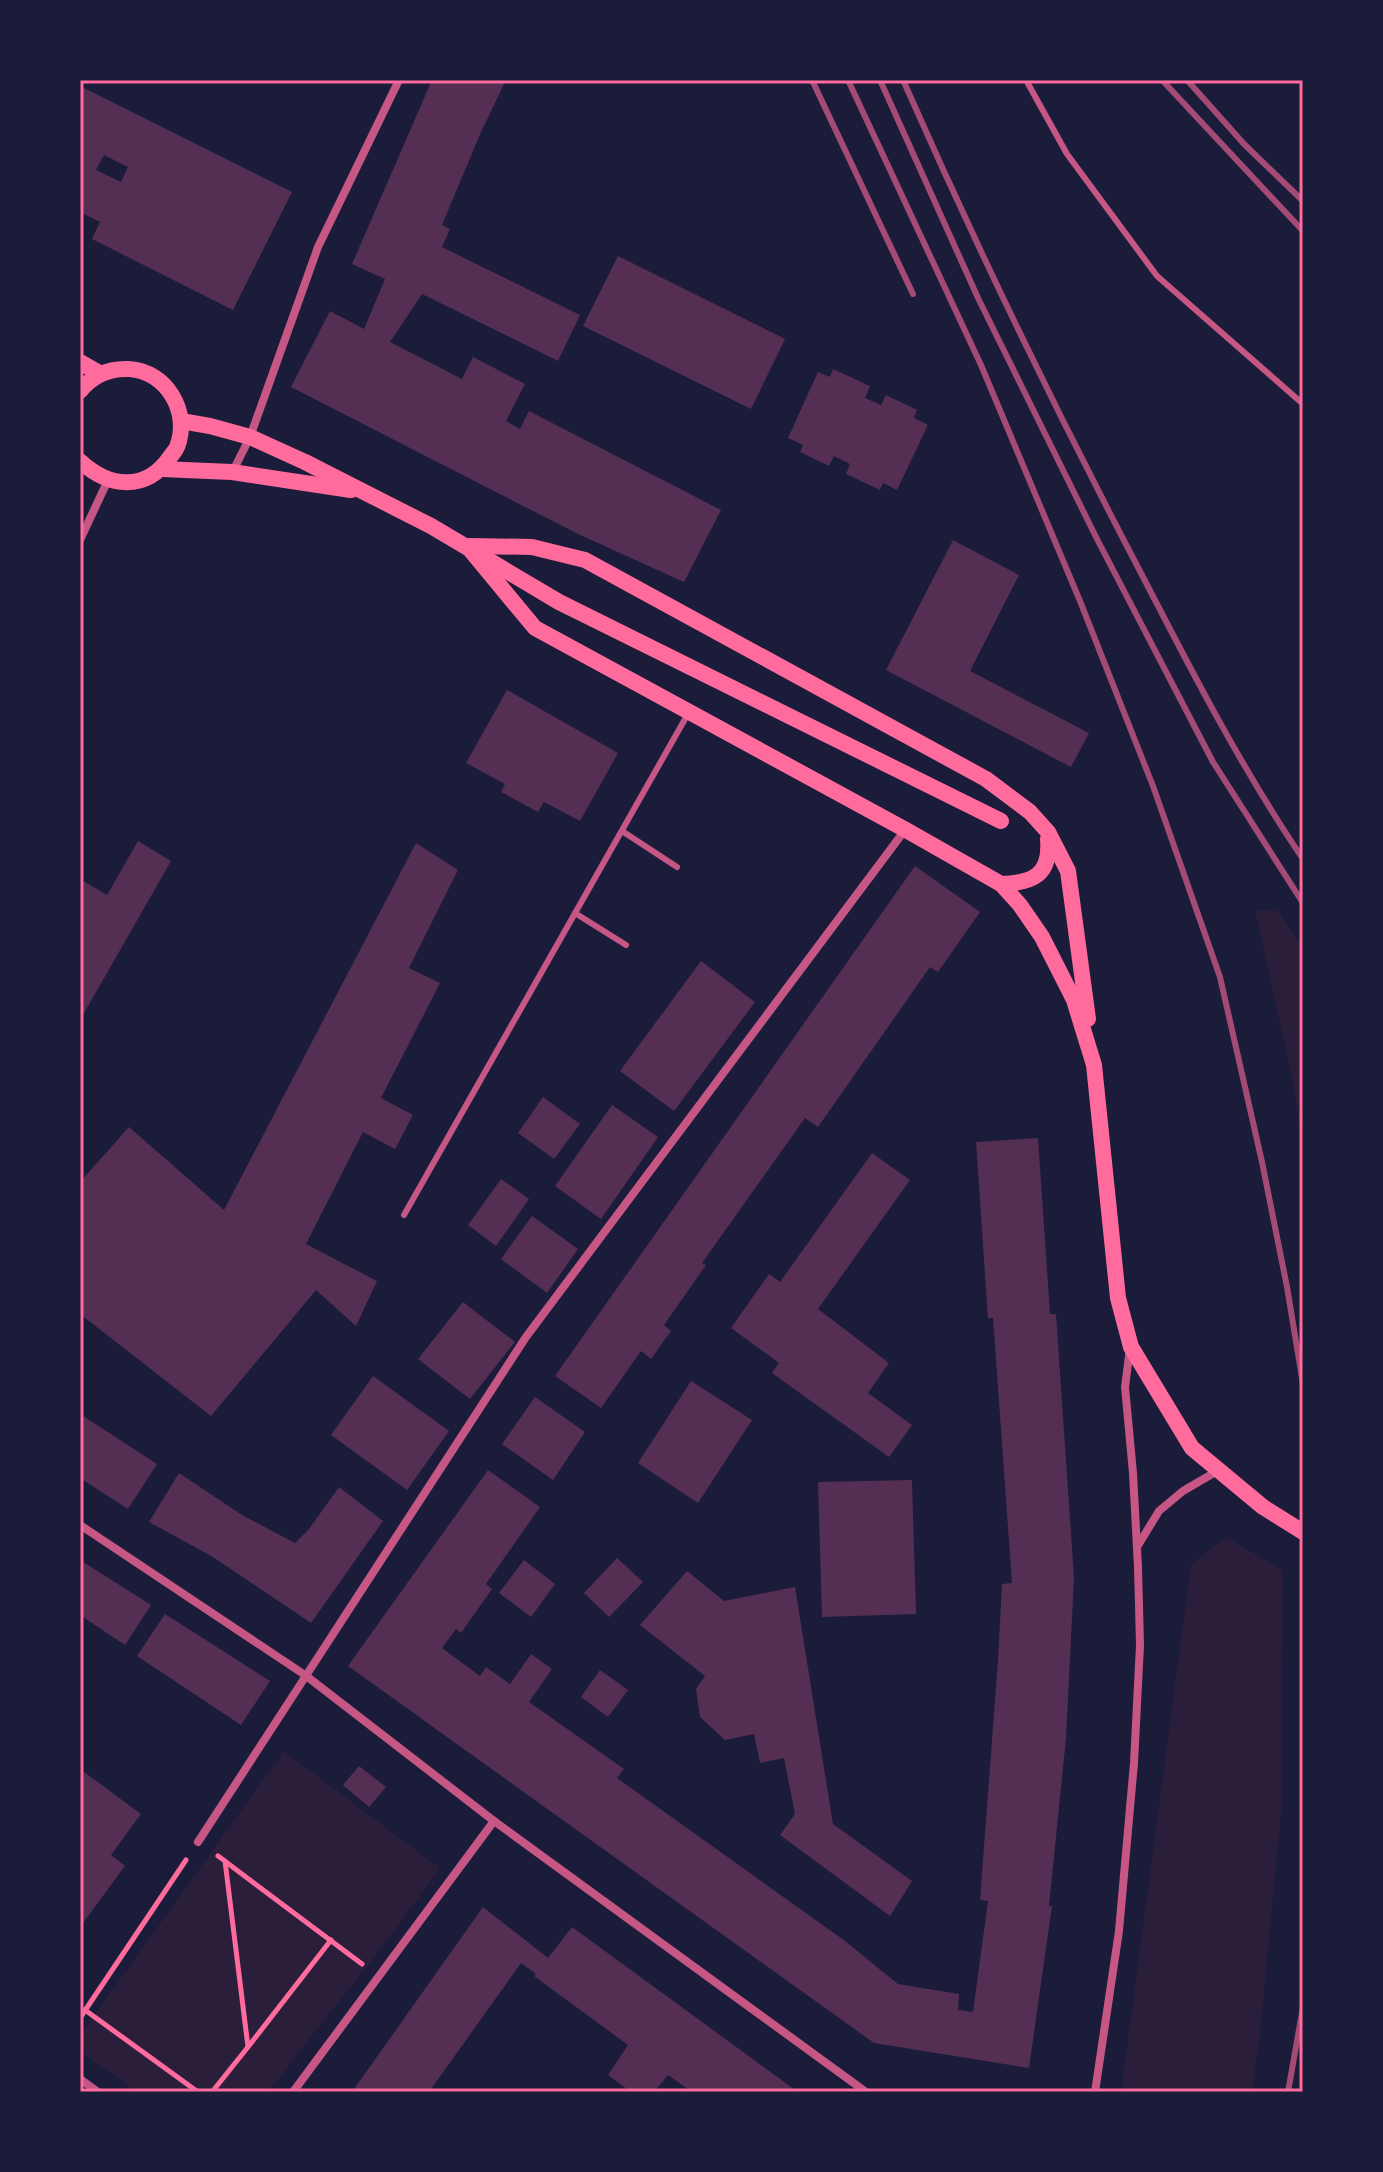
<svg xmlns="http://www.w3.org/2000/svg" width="1383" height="2172" font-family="Signika,sans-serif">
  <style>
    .green { fill: #2a1e3b }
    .building { fill: #542f53; fill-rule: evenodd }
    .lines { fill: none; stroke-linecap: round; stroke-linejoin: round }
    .path { stroke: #ff6b9d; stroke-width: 5 }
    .service { stroke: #c65784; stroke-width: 6 }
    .minor { stroke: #c65784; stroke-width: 8 }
    .secondary { stroke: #ff6b9d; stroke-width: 16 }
    .rail { stroke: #a44b75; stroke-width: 6 }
    .neatline { fill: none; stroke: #ff6b9d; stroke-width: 3 }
  </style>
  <rect width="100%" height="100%" fill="#1b1b3a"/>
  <g class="green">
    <polygon points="1255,910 1278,911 1303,949 1303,1149 1292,1078"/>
    <polygon points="1226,1537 1283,1570 1281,1813 1259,2044 1252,2092 1121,2092 1191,1564"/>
    <polygon points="284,1751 440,1868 386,1942 268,2092 137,2092 80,2051 80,2035"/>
  </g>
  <g class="building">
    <polygon points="432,80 506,80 481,132 442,225 450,229 442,247 580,315 558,361 422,294 390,342 462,379 473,357 525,384 506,421 520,429 529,411 721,510 684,582 578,534 291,387 330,311 364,329 385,279 352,264"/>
    <path d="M80 86 292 192 233 310 92 239 100 222 80 212ZM104 155 128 167 121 182 96 170Z"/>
    <polygon points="618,256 785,339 751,409 583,326"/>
    <polygon points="833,369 870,386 865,398 881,405 886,395 917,410 914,418 928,425 897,490 883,483 880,490 846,474 850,464 834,456 829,466 800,452 803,445 788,438 818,372 830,377"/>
    <polygon points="953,540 1019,575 970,671 1089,733 1071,767 886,670"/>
    <polygon points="507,690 618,753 580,821 544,802 538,812 501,792 505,784 466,763"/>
    <polygon points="138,841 171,861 80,1020 80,879 107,895"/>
    <polygon points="416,843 458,870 409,968 440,983 381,1098 413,1115 395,1149 363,1132 306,1244 377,1281 356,1326 316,1290 211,1416 80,1314 80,1182 129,1127 224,1210"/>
    <polygon points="915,866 980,912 938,972 930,967 818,1127 805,1118 702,1263 706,1265 664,1325 671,1331 651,1359 641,1351 601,1408 555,1376"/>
    <polygon points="701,961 755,1002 674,1111 620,1071"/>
    <polygon points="543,1097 580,1124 554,1159 518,1133"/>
    <polygon points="612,1105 658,1137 601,1219 555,1186"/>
    <polygon points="1038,1138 1050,1314 1056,1314 1074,1578 1066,1738 1049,1906 1052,1906 1029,2068 874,2043 348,1666 488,1470 540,1507 486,1584 492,1589 461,1633 456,1629 442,1648 480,1676 486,1667 510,1684 531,1654 552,1669 529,1702 624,1769 617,1778 845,1941 898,1984 959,1994 958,2010 973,2012 988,1901 980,1900 998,1660 1002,1584 1012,1583 993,1318 988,1318 976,1142"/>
    <polygon points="872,1153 910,1180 818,1309 889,1363 868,1393 912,1425 889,1457 772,1373 779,1363 731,1328 769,1274 780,1282"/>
    <polygon points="501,1179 529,1199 496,1246 468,1225"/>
    <polygon points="532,1216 578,1249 547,1293 501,1259"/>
    <polygon points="463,1302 515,1342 470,1399 418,1359"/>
    <polygon points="373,1376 449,1431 407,1490 331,1435"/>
    <polygon points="691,1381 752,1420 698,1503 638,1463"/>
    <polygon points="535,1397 585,1432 553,1480 502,1444"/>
    <polygon points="80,1414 157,1464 128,1509 80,1478"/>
    <polygon points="179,1473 242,1515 295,1543 309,1529 339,1487 383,1521 311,1623 213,1557 149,1522"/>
    <polygon points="912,1480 916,1614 822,1617 818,1482"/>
    <polygon points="617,1558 643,1582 609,1617 584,1593"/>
    <polygon points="80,1560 151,1605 125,1645 80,1615"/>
    <polygon points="524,1560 555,1584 531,1617 499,1593"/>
    <polygon points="687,1571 724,1601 795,1587 833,1824 912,1881 890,1916 780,1835 795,1814 784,1758 760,1763 754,1734 725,1740 700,1717 696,1689 705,1676 640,1625"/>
    <polygon points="165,1614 270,1681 241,1725 137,1656"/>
    <polygon points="600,1670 628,1690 608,1717 581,1697"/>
    <polygon points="359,1766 386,1787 369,1807 343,1785"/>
    <polygon points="80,1769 141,1814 111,1855 125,1866 80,1927"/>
    <polygon points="483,1907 548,1958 572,1927 798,2092 692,2092 668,2075 654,2092 631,2092 608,2075 628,2045 534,1976 536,1974 521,1963 429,2092 352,2092"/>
  </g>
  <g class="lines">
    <g class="path">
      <polyline points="226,1862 362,1964"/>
      <polyline points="85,2010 198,2092"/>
      <polyline points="80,2018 186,1860"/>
      <polyline points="248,2047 331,1940"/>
      <polyline points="212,2092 248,2047 225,1861 218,1856"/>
    </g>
    <g class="service">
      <polyline points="1026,80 1067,154 1157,276 1303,404"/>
      <polyline points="622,831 677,867"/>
      <polyline points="575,913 626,945"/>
      <polyline points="404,1215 689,712"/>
    </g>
    <g class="minor">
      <polyline points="233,471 250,437 318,247 399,80"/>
      <polyline points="80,540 108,480"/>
      <polyline points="80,1525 305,1675 494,1821 866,2092"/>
      <polyline points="1137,1547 1159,1511 1183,1491 1219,1470"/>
      <polyline points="198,1842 526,1337 905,830"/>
      <polyline points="80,2079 98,2092"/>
      <polyline points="293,2092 494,1821"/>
      <polyline points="1095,2092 1119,1931 1134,1763 1140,1645 1138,1567 1133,1473 1125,1387 1130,1348"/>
    </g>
    <g class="secondary">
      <polyline points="80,362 101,374"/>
      <path d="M80 391C92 376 109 368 129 369 166 371 191 412 177 447 177 448 171 456 170 457 146 492 109 488 80 461"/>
      <polyline points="181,421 210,426 250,437 305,462 431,526 559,602 1001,821"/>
      <polyline points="162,469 232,472 351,490"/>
      <polyline points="467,546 535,628 906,830 1001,884 1020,905 1042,937 1074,1000 1094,1065 1118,1298 1131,1347 1192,1448 1263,1507 1303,1532"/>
      <polyline points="470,546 532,547 585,560 986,779 1030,812 1048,832 1068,871 1088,1019"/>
      <path d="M1001 884C1033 883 1051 875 1048 839"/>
    </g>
    <g class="rail">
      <polyline points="812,80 913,294"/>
      <polyline points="848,80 981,365 1080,601 1153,786 1220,977 1262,1162 1287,1287 1303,1384"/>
      <polyline points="880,80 978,298 1097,539 1213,762 1303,903"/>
      <path d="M903 80C977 248 1057 413 1142 575 1192 672 1242 769 1303 859"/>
      <polyline points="1162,80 1303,231"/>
      <polyline points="1187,80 1244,144 1303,201"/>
      <polyline points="1288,2092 1303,2007"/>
    </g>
  </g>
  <rect width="1383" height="2172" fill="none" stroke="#1b1b3a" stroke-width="164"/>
  <rect x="82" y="82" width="1219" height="2008" class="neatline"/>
</svg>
